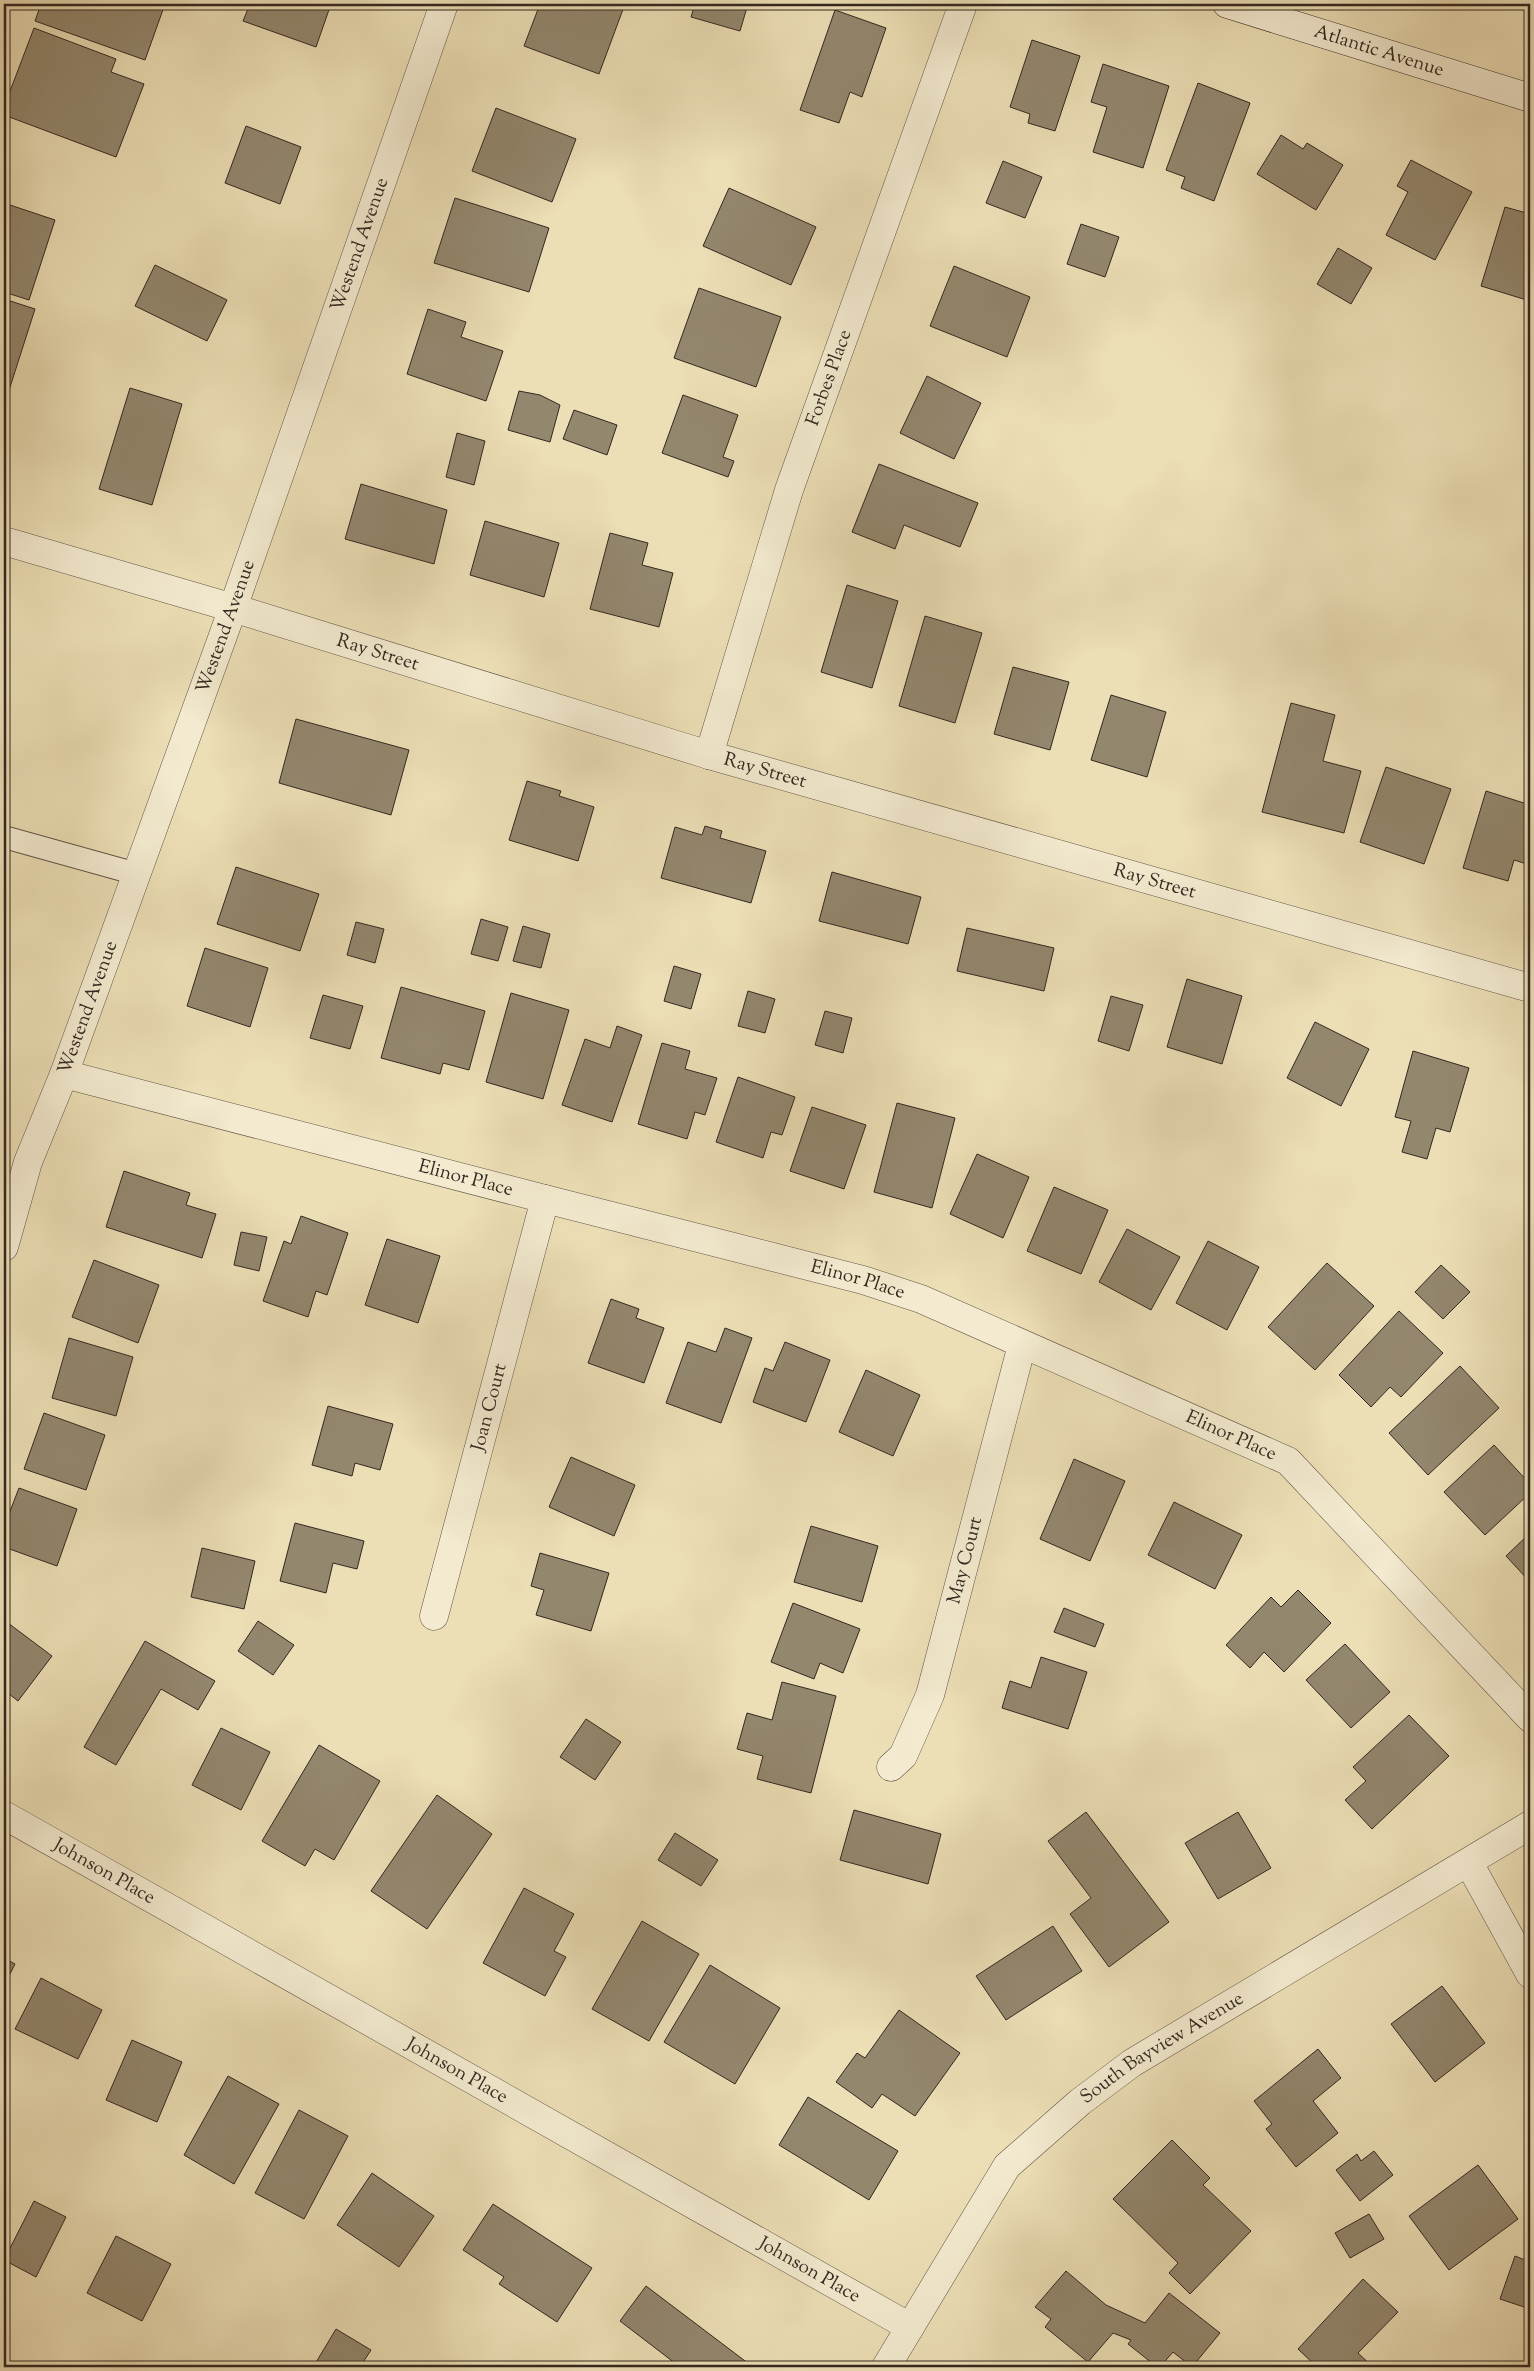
<svg xmlns="http://www.w3.org/2000/svg" width="1534" height="2371" font-family="'Sorts Mill Goudy',serif">
  <style>
    .building { fill: #93876e; stroke: #332821 }
    .lines { fill: none; stroke-linecap: round; stroke-linejoin: round }
    .service-casing { stroke: #615646; stroke-width: 24 }
    .minor-casing { stroke: #615646; stroke-width: 29 }
    .secondary-casing { stroke: #332821; stroke-width: 29 }
    .service { stroke: #f3eacf; stroke-width: 22 }
    .minor { stroke: #f3eacf; stroke-width: 28 }
    .secondary { stroke: #f3eacf; stroke-width: 28 }
    .labels { text-anchor: middle; dominant-baseline: central; stroke-width: 5; stroke-linejoin: round; paint-order: stroke }
    .street-label { font-size: 19px; fill: #332821; stroke: #f3eacf }
  </style>
  <rect width="100%" height="100%" fill="#ecdeb5"/>
  <filter id="stains"><feTurbulence type="fractalNoise" baseFrequency=".004" numOctaves="4"/><feColorMatrix values="0 0 0 0 .2 0 0 0 0 .09 0 0 0 0 .02 0 0 0 .5 -.17"/></filter>
  <radialGradient id="worn" r=".72"><stop offset=".6" stop-color="#630" stop-opacity="0"/><stop offset="1" stop-color="#630" stop-opacity=".3"/></radialGradient>
  <g class="building">
    <polygon points="41,4 165,4 145,60 35,21"/>
    <polygon points="250,4 331,4 316,47 243,21"/>
    <polygon points="540,4 625,4 599,74 524,46"/>
    <polygon points="695,4 748,4 740,31 691,17"/>
    <polygon points="835,10 886,28 862,97 850,92 839,123 800,110"/>
    <polygon points="34,28 116,59 111,72 144,84 116,157 4,115 4,107"/>
    <polygon points="1032,40 1080,56 1055,131 1028,123 1030,114 1010,107"/>
    <polygon points="1103,64 1169,86 1143,168 1093,152 1107,107 1091,102"/>
    <polygon points="1198,83 1250,103 1214,201 1181,188 1185,177 1166,170"/>
    <polygon points="496,108 576,139 552,202 472,171"/>
    <polygon points="246,126 301,147 280,204 225,183"/>
    <polygon points="1281,135 1303,149 1307,143 1343,165 1316,210 1257,174"/>
    <polygon points="1411,160 1472,192 1435,260 1386,235 1408,192 1397,186"/>
    <polygon points="1003,161 1042,177 1025,218 986,203"/>
    <polygon points="729,188 816,227 791,285 703,246"/>
    <polygon points="455,198 549,228 529,292 434,263"/>
    <polygon points="4,203 55,220 29,300 4,292"/>
    <polygon points="1505,207 1530,214 1530,301 1481,286"/>
    <polygon points="1081,224 1119,237 1105,277 1067,264"/>
    <polygon points="1338,248 1372,268 1351,304 1317,284"/>
    <polygon points="155,265 227,300 207,341 135,306"/>
    <polygon points="954,266 1030,297 1007,357 930,326"/>
    <polygon points="699,288 781,317 756,387 674,358"/>
    <polygon points="4,299 35,309 4,406"/>
    <polygon points="428,309 466,322 461,337 503,351 486,401 407,374"/>
    <polygon points="927,376 981,403 954,459 900,433"/>
    <polygon points="130,388 182,404 152,505 99,489"/>
    <polygon points="519,391 540,395 560,405 550,442 508,430"/>
    <polygon points="683,395 738,415 723,457 734,461 728,477 662,453"/>
    <polygon points="574,410 617,425 607,455 563,439"/>
    <polygon points="457,433 485,441 474,485 446,477"/>
    <polygon points="879,464 978,503 960,547 904,525 895,549 852,532"/>
    <polygon points="361,484 447,510 434,564 345,539"/>
    <polygon points="485,521 559,543 544,597 470,575"/>
    <polygon points="610,533 648,543 642,565 673,573 659,627 590,609"/>
    <polygon points="847,585 898,601 872,688 821,672"/>
    <polygon points="925,616 982,633 955,723 899,706"/>
    <polygon points="1013,667 1069,682 1050,750 994,734"/>
    <polygon points="1111,695 1166,712 1147,777 1091,760"/>
    <polygon points="1291,703 1335,715 1323,761 1361,771 1344,833 1262,812"/>
    <polygon points="296,719 409,750 391,815 279,783"/>
    <polygon points="1386,767 1451,789 1424,864 1360,842"/>
    <polygon points="527,781 561,791 559,796 594,807 578,861 509,840"/>
    <polygon points="1486,791 1527,804 1530,794 1530,865 1514,860 1508,881 1463,868"/>
    <polygon points="705,826 722,831 720,838 766,851 751,903 661,878 675,827 702,835"/>
    <polygon points="236,867 319,894 300,951 217,924"/>
    <polygon points="832,872 921,897 908,944 819,921"/>
    <polygon points="481,919 508,927 498,961 471,954"/>
    <polygon points="356,922 384,929 375,963 347,955"/>
    <polygon points="523,926 550,934 541,968 513,961"/>
    <polygon points="967,928 1054,948 1044,991 957,971"/>
    <polygon points="205,948 268,968 250,1027 187,1006"/>
    <polygon points="674,966 701,974 691,1009 664,1001"/>
    <polygon points="1187,979 1242,996 1222,1064 1167,1047"/>
    <polygon points="401,987 485,1011 469,1070 443,1063 440,1074 381,1058"/>
    <polygon points="748,991 775,999 765,1033 738,1026"/>
    <polygon points="511,993 569,1010 543,1099 486,1082"/>
    <polygon points="323,995 363,1006 350,1049 310,1038"/>
    <polygon points="1111,996 1143,1005 1129,1051 1098,1041"/>
    <polygon points="825,1011 852,1018 843,1053 815,1045"/>
    <polygon points="1315,1022 1369,1049 1341,1106 1287,1078"/>
    <polygon points="617,1026 642,1035 612,1122 562,1105 585,1039 610,1048"/>
    <polygon points="662,1043 690,1051 685,1069 717,1078 705,1115 695,1112 687,1139 638,1124"/>
    <polygon points="1413,1051 1469,1068 1450,1132 1436,1128 1427,1159 1402,1152 1411,1121 1395,1117"/>
    <polygon points="738,1077 795,1097 782,1135 771,1132 763,1158 716,1142"/>
    <polygon points="897,1103 955,1118 932,1208 874,1192"/>
    <polygon points="812,1107 866,1125 844,1189 790,1171"/>
    <polygon points="977,1154 1029,1177 1003,1238 950,1214"/>
    <polygon points="124,1171 190,1193 186,1205 216,1214 202,1258 106,1227"/>
    <polygon points="1054,1187 1108,1210 1081,1274 1027,1251"/>
    <polygon points="301,1216 348,1233 327,1295 316,1291 308,1317 263,1301 284,1241 291,1244"/>
    <polygon points="1127,1229 1180,1257 1151,1310 1099,1282"/>
    <polygon points="241,1232 267,1237 259,1271 234,1265"/>
    <polygon points="387,1239 440,1256 418,1323 365,1305"/>
    <polygon points="1208,1241 1259,1267 1227,1330 1176,1303"/>
    <polygon points="94,1260 159,1285 138,1343 72,1317"/>
    <polygon points="1327,1263 1374,1306 1315,1370 1268,1327"/>
    <polygon points="1441,1265 1470,1292 1443,1319 1415,1292"/>
    <polygon points="611,1299 639,1309 636,1318 664,1328 644,1383 588,1363"/>
    <polygon points="1399,1311 1443,1353 1401,1397 1390,1387 1371,1407 1339,1375"/>
    <polygon points="725,1328 752,1338 721,1423 666,1403 688,1342 716,1352"/>
    <polygon points="69,1338 133,1357 116,1416 52,1398"/>
    <polygon points="785,1342 830,1360 806,1422 753,1402 765,1368 773,1371"/>
    <polygon points="1460,1366 1499,1408 1428,1475 1389,1433"/>
    <polygon points="866,1370 920,1395 893,1456 839,1432"/>
    <polygon points="328,1406 393,1424 380,1470 355,1463 352,1476 312,1465"/>
    <polygon points="44,1413 105,1435 86,1490 24,1469"/>
    <polygon points="1494,1445 1530,1484 1530,1493 1485,1535 1444,1492"/>
    <polygon points="571,1457 635,1485 614,1536 549,1507"/>
    <polygon points="1074,1459 1125,1481 1090,1561 1040,1539"/>
    <polygon points="19,1488 77,1509 57,1566 4,1547 4,1513 9,1514"/>
    <polygon points="1174,1502 1242,1535 1215,1589 1148,1555"/>
    <polygon points="295,1523 364,1541 357,1569 333,1563 326,1593 280,1581"/>
    <polygon points="811,1526 878,1546 862,1602 794,1582"/>
    <polygon points="1530,1533 1530,1582 1506,1556"/>
    <polygon points="202,1548 255,1561 244,1609 191,1597"/>
    <polygon points="540,1553 609,1573 591,1631 536,1615 544,1590 531,1586"/>
    <polygon points="1298,1590 1331,1623 1284,1672 1264,1652 1250,1668 1226,1645 1271,1597 1281,1607"/>
    <polygon points="793,1603 860,1629 843,1673 820,1663 814,1679 771,1662"/>
    <polygon points="1064,1608 1104,1624 1095,1647 1054,1632"/>
    <polygon points="4,1620 52,1656 18,1701 4,1690"/>
    <polygon points="258,1621 294,1645 273,1675 238,1651"/>
    <polygon points="145,1641 215,1681 198,1710 161,1689 116,1765 84,1747"/>
    <polygon points="1345,1644 1390,1692 1351,1728 1306,1680"/>
    <polygon points="1041,1657 1087,1672 1068,1729 1002,1708 1010,1681 1031,1688"/>
    <polygon points="782,1682 836,1696 811,1793 757,1779 763,1756 737,1749 747,1713 772,1720"/>
    <polygon points="1409,1715 1449,1756 1372,1829 1345,1800 1366,1781 1353,1767"/>
    <polygon points="586,1719 621,1742 595,1780 560,1757"/>
    <polygon points="221,1728 270,1752 241,1810 192,1785"/>
    <polygon points="319,1745 380,1781 334,1860 315,1849 305,1866 262,1841"/>
    <polygon points="437,1795 492,1834 427,1929 371,1891"/>
    <polygon points="854,1810 941,1834 928,1884 840,1860"/>
    <polygon points="1086,1812 1169,1922 1109,1967 1070,1914 1091,1898 1048,1841"/>
    <polygon points="1238,1812 1271,1868 1218,1899 1185,1843"/>
    <polygon points="675,1833 718,1860 701,1886 658,1860"/>
    <polygon points="524,1888 574,1914 554,1951 566,1957 545,1996 483,1963"/>
    <polygon points="642,1921 699,1954 649,2041 592,2009"/>
    <polygon points="1053,1926 1082,1971 1006,2020 976,1976"/>
    <polygon points="4,1958 15,1964 4,1986"/>
    <polygon points="710,1965 780,2008 735,2084 664,2042"/>
    <polygon points="41,1978 102,2010 78,2059 15,2029"/>
    <polygon points="1442,1986 1485,2043 1435,2082 1391,2024"/>
    <polygon points="899,2010 960,2053 915,2116 882,2094 872,2108 836,2082 857,2053 865,2058"/>
    <polygon points="132,2040 182,2062 157,2122 106,2100"/>
    <polygon points="1318,2049 1341,2078 1313,2101 1338,2133 1296,2167 1266,2129 1272,2124 1254,2101"/>
    <polygon points="228,2076 279,2104 234,2184 184,2155"/>
    <polygon points="808,2097 898,2151 869,2200 779,2145"/>
    <polygon points="299,2110 348,2136 304,2219 255,2193"/>
    <polygon points="1172,2140 1210,2178 1203,2185 1251,2231 1190,2294 1169,2273 1178,2263 1113,2199"/>
    <polygon points="1374,2151 1393,2175 1360,2201 1336,2170 1357,2154 1361,2161"/>
    <polygon points="1478,2165 1518,2219 1449,2270 1409,2216"/>
    <polygon points="372,2173 434,2216 399,2267 337,2225"/>
    <polygon points="34,2201 66,2217 36,2277 4,2260"/>
    <polygon points="493,2204 592,2268 557,2322 499,2284 504,2277 463,2250"/>
    <polygon points="1369,2214 1384,2239 1350,2258 1335,2233"/>
    <polygon points="116,2236 171,2264 142,2321 87,2293"/>
    <polygon points="1515,2256 1530,2262 1530,2309 1500,2299"/>
    <polygon points="1066,2271 1106,2305 1145,2323 1169,2293 1220,2333 1192,2367 1173,2352 1160,2367 1157,2367 1128,2344 1131,2340 1113,2333 1088,2362 1045,2327 1051,2319 1035,2307"/>
    <polygon points="1363,2279 1398,2312 1358,2353 1373,2367 1317,2367 1298,2349"/>
    <polygon points="646,2286 753,2367 680,2367 620,2321"/>
    <polygon points="336,2329 371,2350 360,2367 320,2367 315,2364"/>
  </g>
  <g class="lines">
    <defs>
      <polyline id="service" points="4,837 137,874"/>
      <g id="minor">
        <path id="s1" d="M4 541 233 608 709 755 1530 988"/>
        <path id="s2" d="M709 755 789 490 963 4"/>
        <path id="s3" d="M64 1074 545 1199 863 1280 921 1299 1288 1461 1530 1718"/>
        <path id="s4" d="M4 1247 28 1162 64 1074 233 608 444 4"/>
        <path id="s5" d="M434 1616 545 1199"/>
        <path id="s6" d="M891 1767 903 1756 930 1695 1022 1345"/>
        <path id="s7" d="M4 1815 910 2327"/>
        <polyline points="1469,1863 1530,1974"/>
        <path id="s8" d="M886 2367 1007 2166 1080 2102 1132 2063 1530 1825"/>
      </g>
      <g id="secondary">
        <path id="s9" d="M1227 4 1530 98"/>
      </g>
    </defs>
    <use href="#service" class="service-casing"/>
    <use href="#minor" class="minor-casing"/>
    <use href="#secondary" class="secondary-casing"/>
    <use href="#service" class="service"/>
    <use href="#minor" class="minor"/>
    <use href="#secondary" class="secondary"/>
  </g>
  <g class="labels">
    <g class="street-label">
      <text stroke="none"><textPath href="#s9" startOffset="159">Atlantic Avenue</textPath></text>
      <text stroke="none"><textPath href="#s4" startOffset="1064">Westend Avenue</textPath></text>
      <text stroke="none"><textPath href="#s2" startOffset="396">Forbes Place</textPath></text>
      <text stroke="none"><textPath href="#s4" startOffset="659">Westend Avenue</textPath></text>
      <text stroke="none"><textPath href="#s1" startOffset="390">Ray Street</textPath></text>
      <text stroke="none"><textPath href="#s1" startOffset="795">Ray Street</textPath></text>
      <text stroke="none"><textPath href="#s1" startOffset="1200">Ray Street</textPath></text>
      <text stroke="none"><textPath href="#s4" startOffset="254">Westend Avenue</textPath></text>
      <text stroke="none"><textPath href="#s3" startOffset="415">Elinor Place</textPath></text>
      <text stroke="none"><textPath href="#s3" startOffset="820">Elinor Place</textPath></text>
      <text stroke="none"><textPath href="#s5" startOffset="216">Joan Court</textPath></text>
      <text stroke="none"><textPath href="#s3" startOffset="1225">Elinor Place</textPath></text>
      <text stroke="none"><textPath href="#s6" startOffset="222">May Court</textPath></text>
      <text stroke="none"><textPath href="#s7" startOffset="115">Johnson Place</textPath></text>
      <text stroke="none"><textPath href="#s8" startOffset="430">South Bayview Avenue</textPath></text>
      <text stroke="none"><textPath href="#s7" startOffset="520">Johnson Place</textPath></text>
      <text stroke="none"><textPath href="#s7" startOffset="925">Johnson Place</textPath></text>
    </g>
  </g>
  <rect width="1534" height="2371" fill="none" stroke="#ecdeb5" stroke-width="20"/>
  <rect x="5" y="5" width="1524" height="2361" fill="none" stroke="#332821" stroke-width="2.5"/>
  <rect x="10" y="10" width="1514" height="2351" fill="none" stroke="#332821"/>
  <rect width="100%" height="100%" filter="url(#stains)"/>
  <rect width="100%" height="100%" fill="url(#worn)"/>
</svg>
